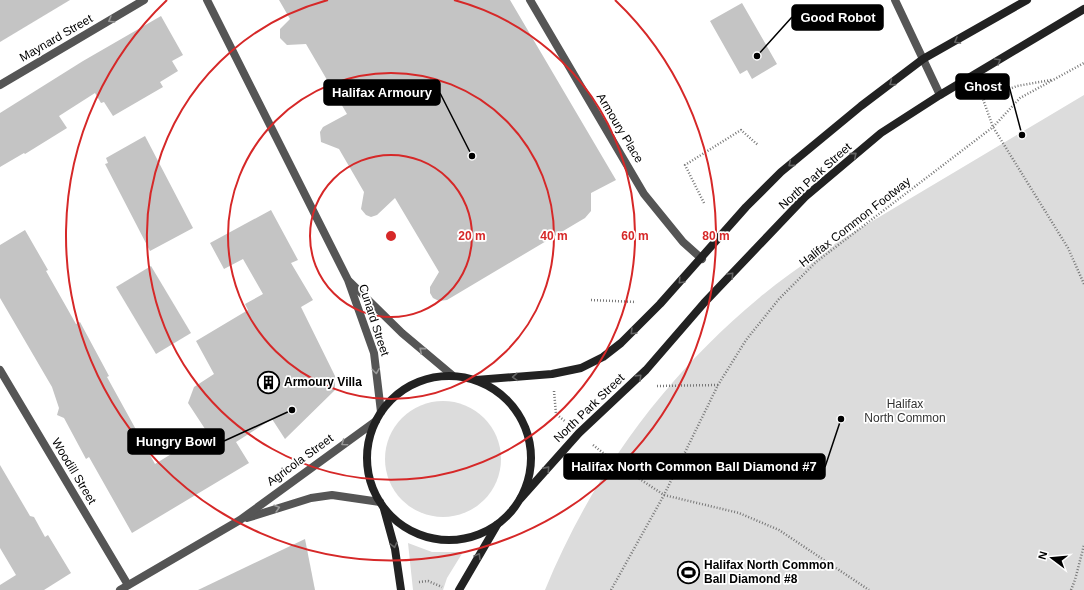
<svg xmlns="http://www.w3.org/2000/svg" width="1084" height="590" font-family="Helvetica,sans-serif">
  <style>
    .green { fill: #dcdcdc }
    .building { fill: #c4c4c4 }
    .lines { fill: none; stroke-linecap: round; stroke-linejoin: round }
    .path { stroke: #777; stroke-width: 2.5; stroke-dasharray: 1 2; stroke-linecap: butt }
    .minor { stroke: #555; stroke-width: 8 }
    .tertiary { stroke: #555; stroke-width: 8 }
    .secondary { stroke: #222; stroke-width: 8 }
    .oneway { stroke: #999 }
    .oneway2 { stroke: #646464 }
    .ring { fill: none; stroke: #d62828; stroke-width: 2 }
    .labels { text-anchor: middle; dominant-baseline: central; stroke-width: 3.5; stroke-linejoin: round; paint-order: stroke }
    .street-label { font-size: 12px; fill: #000; stroke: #fff }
    .poi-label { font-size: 12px; font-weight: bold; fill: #000; stroke: #fff; text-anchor: start }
    .park-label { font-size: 12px; fill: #333; stroke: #fff }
    .centre { fill: #d62828; stroke: #fff; stroke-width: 2 }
    .ring-label { font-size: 12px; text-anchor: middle; font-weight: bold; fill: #d62828; stroke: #fff; stroke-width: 3.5; stroke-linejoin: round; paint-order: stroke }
    .leader { fill: none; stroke: #000; stroke-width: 1.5 }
    .callout-dot { fill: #000; stroke: #fff; stroke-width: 1.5 }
    .callout { fill: #000; stroke: #000; stroke-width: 1.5 }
    .callout-label { font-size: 13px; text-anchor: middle; font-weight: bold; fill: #fff }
  </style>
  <rect width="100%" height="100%" fill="#fff"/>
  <g class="green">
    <path d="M1084 95V590H545C591 477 665 376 759 298 804 260 856 231 906 201 965 166 1025 130 1084 95Z"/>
    <circle cx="443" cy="459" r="58"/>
    <polygon points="408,543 432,552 463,552 447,578 443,590 413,590"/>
  </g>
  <g class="building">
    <polygon points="0,0 70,0 0,42"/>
    <polygon points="279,0 510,0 616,180 591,193 591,211 585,218 447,300 439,301 433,298 430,293 430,287 439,272 395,198 377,215 371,217 366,215 361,209 364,192 339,149 321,142 320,132 323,127 347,114 306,44 287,45 280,38 280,29 290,19"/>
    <polygon points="742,3 777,64 752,79 747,70 740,74 710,21"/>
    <polygon points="161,16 183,55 172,61 178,71 160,82 163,87 113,116 104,102 101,103 95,93 59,116 67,128 25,154 24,153 0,167 0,113 83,61"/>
    <polygon points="145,136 193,228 150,251 105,164 108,163 106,158"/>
    <polygon points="271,210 298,260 291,263 313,300 301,307 335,376 335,390 285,439 272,419 236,442 249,463 132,533 89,457 86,459 64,418 57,415 59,408 52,387 0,298 0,245 25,230 48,270 46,271 76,324 80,322 109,376 107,377 155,464 207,432 188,403 194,387 214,374 196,341 248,310 245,304 263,294 243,259 224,269 210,243"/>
    <polygon points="151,266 191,333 156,354 116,287"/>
    <polygon points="0,465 30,516 34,517 45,537 48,535 71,573 44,590 0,590 0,585 16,575 0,548"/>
    <polygon points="305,539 315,590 198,590"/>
  </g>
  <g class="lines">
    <g class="path">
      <polyline points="980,91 993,127 1068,248 1084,284"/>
      <polyline points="984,99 1017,86 1051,80"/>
      <polyline points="704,203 685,165 741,130 758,145"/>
      <polyline points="591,300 636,302"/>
      <polyline points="657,386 718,385"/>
      <polyline points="554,391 556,414 566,422"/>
      <polyline points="593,445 620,466 664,495 739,513 779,530 869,590"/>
      <polyline points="419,582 428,581 442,587"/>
      <polyline points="611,590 664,495 718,385 746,340 779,299 816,262 993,127 1020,98 1084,63"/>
      <polyline points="1071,590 1075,580 1084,545"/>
    </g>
    <g class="minor">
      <polyline points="207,0 348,280 374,353 381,412"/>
      <polyline points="530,0 644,194 683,242 702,259"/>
      <polyline points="0,85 144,0"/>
      <polyline points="350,282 402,333 452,375"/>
      <polyline points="0,370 128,585"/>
    </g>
    <g class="tertiary">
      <polyline points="895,0 940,95"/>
      <polyline points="247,518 311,498 332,495 380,502"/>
      <polyline points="120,590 240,520 376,421"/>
    </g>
    <g class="secondary">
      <circle cx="449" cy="458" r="82"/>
      <polyline points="476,380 552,374 581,368 603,357 621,343 660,304 746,207 781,172 861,106 923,59 1027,0"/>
      <polyline points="521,498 579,433 646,370 704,303 805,197 881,133 940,95 1084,9"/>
      <polyline points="384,509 395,549 401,590"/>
      <polyline points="459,590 497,525"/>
    </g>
  </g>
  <defs><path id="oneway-chevron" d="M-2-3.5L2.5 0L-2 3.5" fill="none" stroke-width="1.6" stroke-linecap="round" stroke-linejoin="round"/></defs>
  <g class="oneway">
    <use href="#oneway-chevron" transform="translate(111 20) rotate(150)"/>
    <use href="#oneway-chevron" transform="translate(422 350) rotate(-140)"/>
    <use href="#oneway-chevron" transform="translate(376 371) rotate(83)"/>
    <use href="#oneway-chevron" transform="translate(344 443) rotate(145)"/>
    <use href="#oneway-chevron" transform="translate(277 508) rotate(-17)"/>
  </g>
  <g class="oneway2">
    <use href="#oneway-chevron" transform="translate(957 41) rotate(150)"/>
    <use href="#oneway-chevron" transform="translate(998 61) rotate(-31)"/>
    <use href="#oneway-chevron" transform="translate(892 83) rotate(143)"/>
    <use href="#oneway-chevron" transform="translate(854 155) rotate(-40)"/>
    <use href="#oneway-chevron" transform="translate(791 164) rotate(140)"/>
    <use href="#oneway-chevron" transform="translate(731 275) rotate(-47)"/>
    <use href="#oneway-chevron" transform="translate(681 281) rotate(133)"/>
    <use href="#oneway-chevron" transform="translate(633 332) rotate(135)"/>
    <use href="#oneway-chevron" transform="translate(515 377) rotate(176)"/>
    <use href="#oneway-chevron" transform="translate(639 377) rotate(-44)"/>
    <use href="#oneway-chevron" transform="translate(547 469) rotate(-48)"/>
    <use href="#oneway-chevron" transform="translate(394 545) rotate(76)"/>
    <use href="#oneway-chevron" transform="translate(478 556) rotate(-59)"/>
  </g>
  <g class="ring">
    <circle cx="391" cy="236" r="81"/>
    <circle cx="391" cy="236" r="163"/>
    <path d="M454 0A244 244 0 1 1 328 0"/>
    <path d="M615 0A325 325 0 1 1 167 0"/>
  </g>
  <defs>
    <symbol id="building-ring" viewBox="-11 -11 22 22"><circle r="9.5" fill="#fff" stroke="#000" stroke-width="1.5"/><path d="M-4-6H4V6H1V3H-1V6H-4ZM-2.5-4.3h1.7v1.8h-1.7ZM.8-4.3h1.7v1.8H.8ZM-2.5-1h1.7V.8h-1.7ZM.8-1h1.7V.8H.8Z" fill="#000"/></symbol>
    <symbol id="stadium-ring" viewBox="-11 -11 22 22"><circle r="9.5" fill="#fff" stroke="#000" stroke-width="1.5"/><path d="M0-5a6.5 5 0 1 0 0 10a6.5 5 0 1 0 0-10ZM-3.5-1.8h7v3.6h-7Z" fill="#000"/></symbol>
  </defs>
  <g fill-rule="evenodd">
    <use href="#building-ring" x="256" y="370" width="25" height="25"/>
    <use href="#stadium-ring" x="676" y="560" width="25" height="25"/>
  </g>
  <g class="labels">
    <g class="street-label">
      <text transform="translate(56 38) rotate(-30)">Maynard Street</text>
      <text transform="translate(620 128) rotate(59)">Armoury Place</text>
      <text transform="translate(815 176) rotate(-42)">North Park Street</text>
      <text transform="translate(855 222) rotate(-38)">Halifax Common Footway</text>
      <text transform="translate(374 320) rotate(72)">Cunard Street</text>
      <text transform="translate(589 408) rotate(-44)">North Park Street</text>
      <text transform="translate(300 460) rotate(-36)">Agricola Street</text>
      <text transform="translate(74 471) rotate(59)">Woodill Street</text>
    </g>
    <g class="poi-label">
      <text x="284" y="382">Armoury Villa</text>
      <text x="704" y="565">Halifax North Common<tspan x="704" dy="14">Ball Diamond #8</tspan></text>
    </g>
    <g class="park-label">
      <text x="905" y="404">Halifax<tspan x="905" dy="14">North Common</tspan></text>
    </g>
  </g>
  <circle cx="391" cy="236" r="6" class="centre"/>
  <g class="ring-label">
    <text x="472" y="240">20 m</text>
    <text x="554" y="240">40 m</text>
    <text x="635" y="240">60 m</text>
    <text x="716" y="240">80 m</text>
  </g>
  <path class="leader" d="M757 56L792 17M1022 135L1009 86M472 156L440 93M292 410L224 441M841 419L825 467"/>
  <g class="callout-dot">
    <circle cx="757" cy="56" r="4"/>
    <circle cx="1022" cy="135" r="4"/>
    <circle cx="472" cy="156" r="4"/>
    <circle cx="292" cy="410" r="4"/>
    <circle cx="841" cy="419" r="4"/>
  </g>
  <g class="callout">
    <rect x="792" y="5" width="91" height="25" rx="4"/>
    <rect x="956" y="74" width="53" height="25" rx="4"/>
    <rect x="324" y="80" width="116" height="25" rx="4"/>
    <rect x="128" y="429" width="96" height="25" rx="4"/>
    <rect x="564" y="454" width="261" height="25" rx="4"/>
  </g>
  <g class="callout-label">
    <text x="838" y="22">Good Robot</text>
    <text x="983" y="91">Ghost</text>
    <text x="382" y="97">Halifax Armoury</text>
    <text x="176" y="446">Hungry Bowl</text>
    <text x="694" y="471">Halifax North Common Ball Diamond #7</text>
  </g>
  <g transform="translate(1052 558) rotate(286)" stroke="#ffffff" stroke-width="3" paint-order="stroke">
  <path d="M0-3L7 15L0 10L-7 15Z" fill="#000000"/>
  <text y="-6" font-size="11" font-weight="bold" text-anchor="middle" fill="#000000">N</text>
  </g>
</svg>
